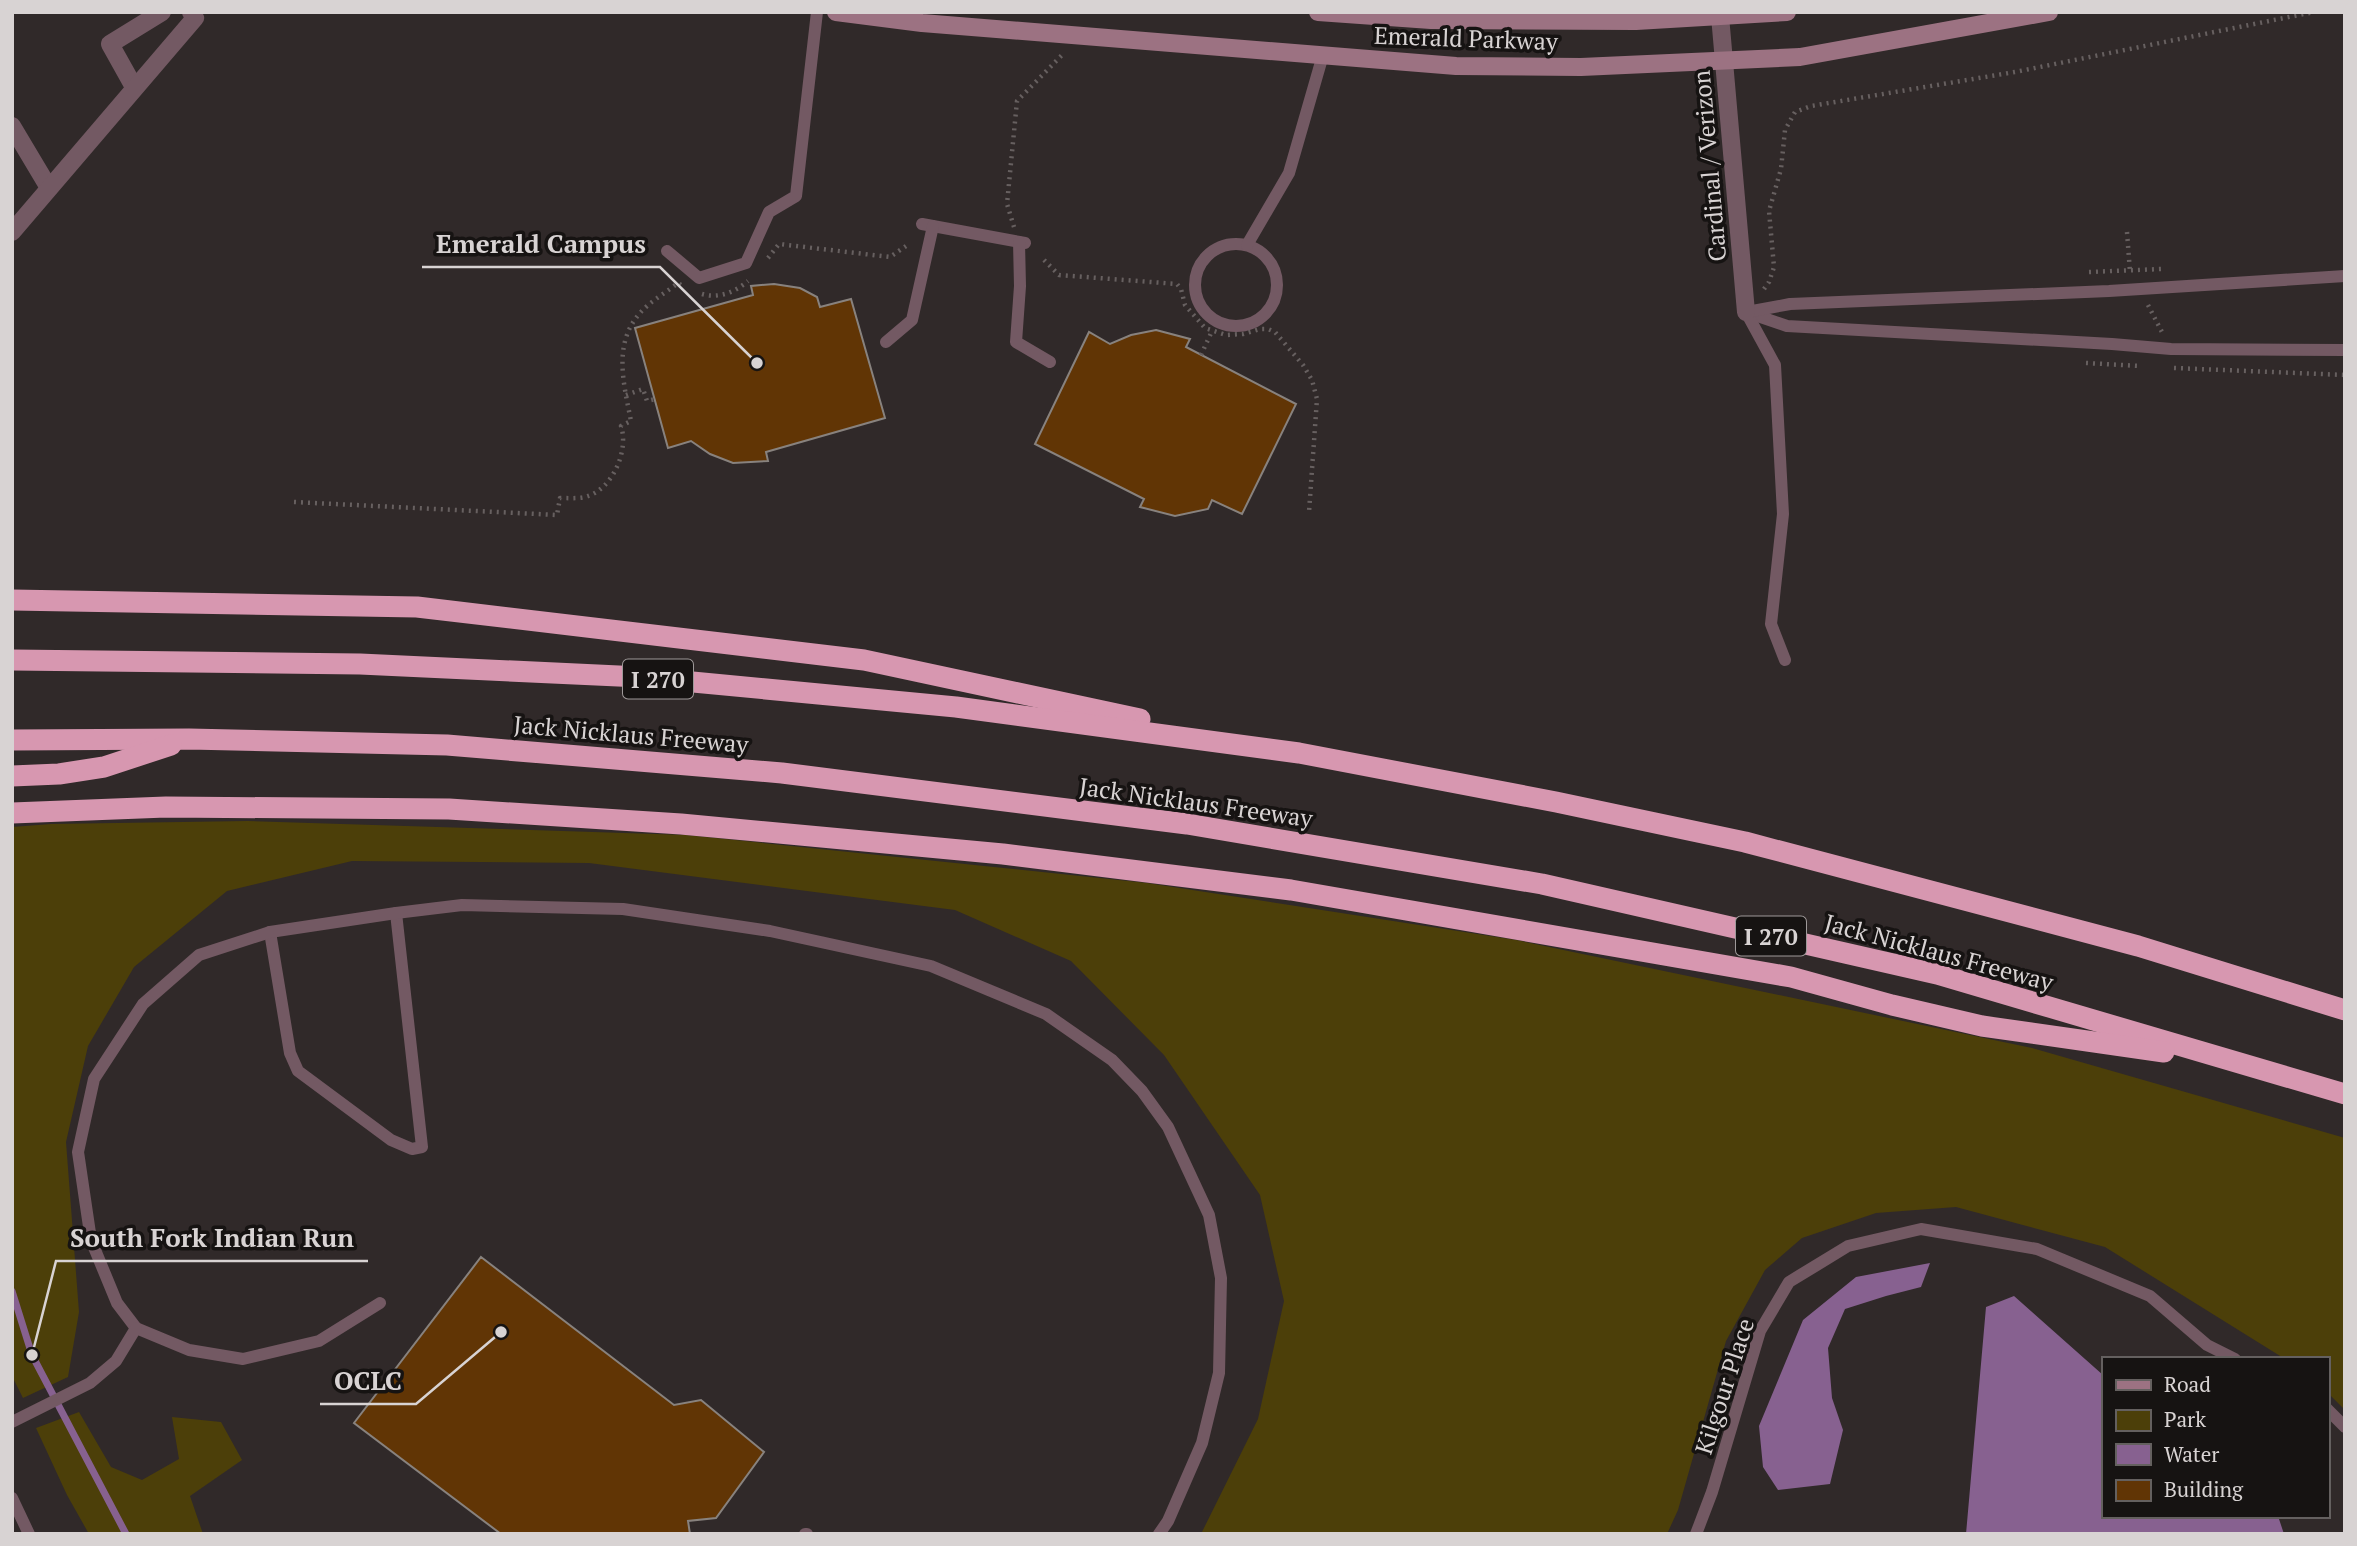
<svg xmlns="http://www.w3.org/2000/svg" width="2357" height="1546" font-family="'PT Serif',serif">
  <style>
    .green { fill: #4c3f09 }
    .water { fill: #876190 }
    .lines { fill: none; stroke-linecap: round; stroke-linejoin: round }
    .stream { stroke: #876190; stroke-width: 7 }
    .building { fill: #613505; stroke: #88827e; stroke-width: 2 }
    .path { stroke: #676060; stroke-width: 4.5; stroke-dasharray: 2 5; stroke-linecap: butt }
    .lane { stroke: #735963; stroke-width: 12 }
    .street { stroke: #735963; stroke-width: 18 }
    .secondary { stroke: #9c7282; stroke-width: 18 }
    .highway { stroke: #d797b0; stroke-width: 21 }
    .labels { text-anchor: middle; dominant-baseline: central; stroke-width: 7; stroke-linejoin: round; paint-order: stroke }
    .shield { fill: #161312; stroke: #9e9999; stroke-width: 2 }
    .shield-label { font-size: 23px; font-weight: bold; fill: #d8d3d3 }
    .street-label { font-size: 24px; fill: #d8d3d3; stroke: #161312 }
    .leader { fill: none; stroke: #d8d3d3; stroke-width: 2.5 }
    .callout-dot { fill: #d8d3d3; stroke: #161312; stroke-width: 2.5 }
    .callout-label { font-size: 26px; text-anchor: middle; font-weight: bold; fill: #d8d3d3; stroke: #161312; stroke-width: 7; stroke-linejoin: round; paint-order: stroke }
  </style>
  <rect width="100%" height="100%" fill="#302929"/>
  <g class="green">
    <polygon points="248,821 686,835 1147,883 1516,940 2032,1048 2345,1138 2345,1410 2327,1392 2327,1359 2285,1359 2105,1247 1956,1207 1876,1213 1802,1238 1765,1270 1726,1341 1678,1510 1667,1534 1201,1534 1258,1419 1284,1301 1260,1195 1164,1055 1071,961 955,910 589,863 352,861 227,891 134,967 88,1046 66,1142 79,1312 68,1377 23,1398 12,1376 12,827 51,824"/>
    <polygon points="79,1412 111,1467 142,1480 179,1459 172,1417 221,1422 242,1460 190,1496 203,1534 89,1534 67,1495 36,1428"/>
  </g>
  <g class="water">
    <polygon points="1930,1263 1921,1287 1886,1296 1845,1309 1828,1348 1832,1398 1843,1430 1830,1484 1778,1490 1763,1467 1759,1426 1803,1320 1856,1277"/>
    <polygon points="2014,1296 2103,1375 2103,1516 2278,1516 2284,1534 1966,1534 1986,1307"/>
  </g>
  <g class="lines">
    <polyline class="stream" points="12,1291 32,1355 126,1534"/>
  </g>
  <g class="building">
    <polygon points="774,284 800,288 817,297 820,307 851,299 885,418 766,452 768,461 733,463 710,454 691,441 668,448 635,328 753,295 751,286"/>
    <polygon points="1156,330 1190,339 1186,347 1296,404 1242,514 1212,500 1208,509 1175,516 1140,507 1144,499 1035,444 1089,332 1110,344 1131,335"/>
    <polygon points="481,1257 674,1405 701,1400 764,1452 716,1518 688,1521 690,1534 501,1534 354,1423"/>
  </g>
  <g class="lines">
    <g class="path">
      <polyline points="1014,227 1007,204 1017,101 1062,55"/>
      <polyline points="2127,232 2130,272"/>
      <polyline points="768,258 779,244 890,257 909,244"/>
      <polyline points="1044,260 1059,275 1177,284 1181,289 1185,305 1205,328 1226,335 1243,334 1260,329 1268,329 1275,332 1303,365 1312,380 1317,399 1309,512"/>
      <polyline points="2089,272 2161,269"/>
      <polyline points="1764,289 1769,282 1774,267 1769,211 1781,169 1785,130 1795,112 1811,106 2015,72 2314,12"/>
      <path d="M702 294C719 299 735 292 748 281"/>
      <polyline points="2148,305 2163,334"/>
      <polyline points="1201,355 1212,331"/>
      <polyline points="2086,363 2141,366"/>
      <polyline points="2174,368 2345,375"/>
      <polyline points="626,395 643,389 647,401 655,399"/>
      <path d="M294 502 557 515 560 498C568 498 580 499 588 496 613 488 629 450 621 426L631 421C623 380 611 338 647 306 656 298 668 291 678 283L681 285"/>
    </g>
    <g class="lane">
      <polyline points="922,224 1025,243"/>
      <polyline points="1019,242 1020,286 1016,342 1050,362"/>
      <circle cx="1236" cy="285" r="41"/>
      <polyline points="1247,245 1289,173 1323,55"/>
      <polyline points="667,251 699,278 746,263 769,212 796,196 817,12"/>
      <polyline points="1746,312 1787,326 2112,344 2171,349 2345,350"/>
      <polyline points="1746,312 1775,365 1783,514 1771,624 1785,660"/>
      <polyline points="1747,312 1790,304 2109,291 2345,276"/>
      <polyline points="886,342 912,320 933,226"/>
      <polyline points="270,932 290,1053 298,1071 391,1140 412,1149 422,1147 396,913"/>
      <polyline points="380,1303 319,1341 243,1359 189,1350 136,1328 117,1303 91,1240 78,1152 94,1079 143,1004 199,955 270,932 396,913 462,905 623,909 770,931 931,966 1046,1014 1112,1060 1142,1091 1168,1127 1209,1215 1221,1278 1219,1373 1202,1443 1168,1521 1159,1534"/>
      <polyline points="2327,1409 2345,1427"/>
      <polyline points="12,1422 90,1383 116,1361 136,1328"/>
      <polyline points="12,1498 29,1534"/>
      <polyline points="805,1534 807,1534"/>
      <polyline points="1696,1534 1712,1492 1760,1331 1789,1282 1848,1246 1921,1229 2037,1249 2150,1296 2207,1345 2235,1359"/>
    </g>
    <g class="street">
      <polyline points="1720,16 1746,312"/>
      <polyline points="134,87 110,44 162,12"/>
      <polyline points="12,126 49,188"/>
      <polyline points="12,232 195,18 191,12"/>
    </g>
    <g class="secondary">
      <polyline points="836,12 922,23 1456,66 1581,67 1800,57 2049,12"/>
      <polyline points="1318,12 1431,20 1636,21 1787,12"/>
    </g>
    <g class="highway">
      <polyline points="12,600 417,607 864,660 1140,719"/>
      <polyline points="12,660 360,664 640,677 956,707 1299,753 1556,802 1745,842 2138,946 2345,1010"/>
      <polyline points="12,740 189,739 447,745 782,773 1187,824 1542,884 1937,974 2345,1094"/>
      <polyline points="12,776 59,774 104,767 171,745"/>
      <polyline points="12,813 166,807 449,809 681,824 1003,854 1291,890 1791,977 1892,1005 1982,1026 2164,1052"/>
    </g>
  </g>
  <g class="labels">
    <g class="shield">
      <rect x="623" y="659.5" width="70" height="39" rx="5"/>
      <rect x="1736" y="916.5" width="70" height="39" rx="5"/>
    </g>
    <g class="shield-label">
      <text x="658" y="679">I 270</text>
      <text x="1771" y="936">I 270</text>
    </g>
    <g class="street-label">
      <text transform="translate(1466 38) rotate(2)">Emerald Parkway</text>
      <text transform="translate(1709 166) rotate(-95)">Cardinal / Verizon</text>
      <text transform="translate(631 734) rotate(5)">Jack Nicklaus Freeway</text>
      <text transform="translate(1196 802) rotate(8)">Jack Nicklaus Freeway</text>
      <text transform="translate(1939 952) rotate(15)">Jack Nicklaus Freeway</text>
      <text transform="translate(1724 1386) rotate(-72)">Kilgour Place</text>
    </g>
  </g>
  <path class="leader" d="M757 363L660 267H422M32 1355L56 1261H368M501 1332L416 1404H320"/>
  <g class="callout-dot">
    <circle cx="757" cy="363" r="7"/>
    <circle cx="32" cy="1355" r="7"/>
    <circle cx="501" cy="1332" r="7"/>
  </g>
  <g class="callout-label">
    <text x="541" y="253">Emerald Campus</text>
    <text x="212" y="1247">South Fork Indian Run</text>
    <text x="368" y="1390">OCLC</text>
  </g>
  <rect width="2357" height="1546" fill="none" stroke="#d8d3d3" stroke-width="28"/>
  <rect x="2102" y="1357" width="228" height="161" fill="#161312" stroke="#64605f" stroke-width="2"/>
  <rect x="2116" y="1380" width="35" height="10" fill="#9c7282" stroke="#64605f" stroke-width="2"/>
  <text x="2164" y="1392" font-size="21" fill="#d8d3d3">Road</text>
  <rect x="2116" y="1410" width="35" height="21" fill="#4c3f09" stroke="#64605f" stroke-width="2"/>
  <text x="2164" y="1427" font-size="21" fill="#d8d3d3">Park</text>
  <rect x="2116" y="1444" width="35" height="21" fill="#876190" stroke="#64605f" stroke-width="2"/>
  <text x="2164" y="1462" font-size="21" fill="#d8d3d3">Water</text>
  <rect x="2116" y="1480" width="35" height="21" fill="#613505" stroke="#64605f" stroke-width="2"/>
  <text x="2164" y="1497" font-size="21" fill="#d8d3d3">Building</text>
</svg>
